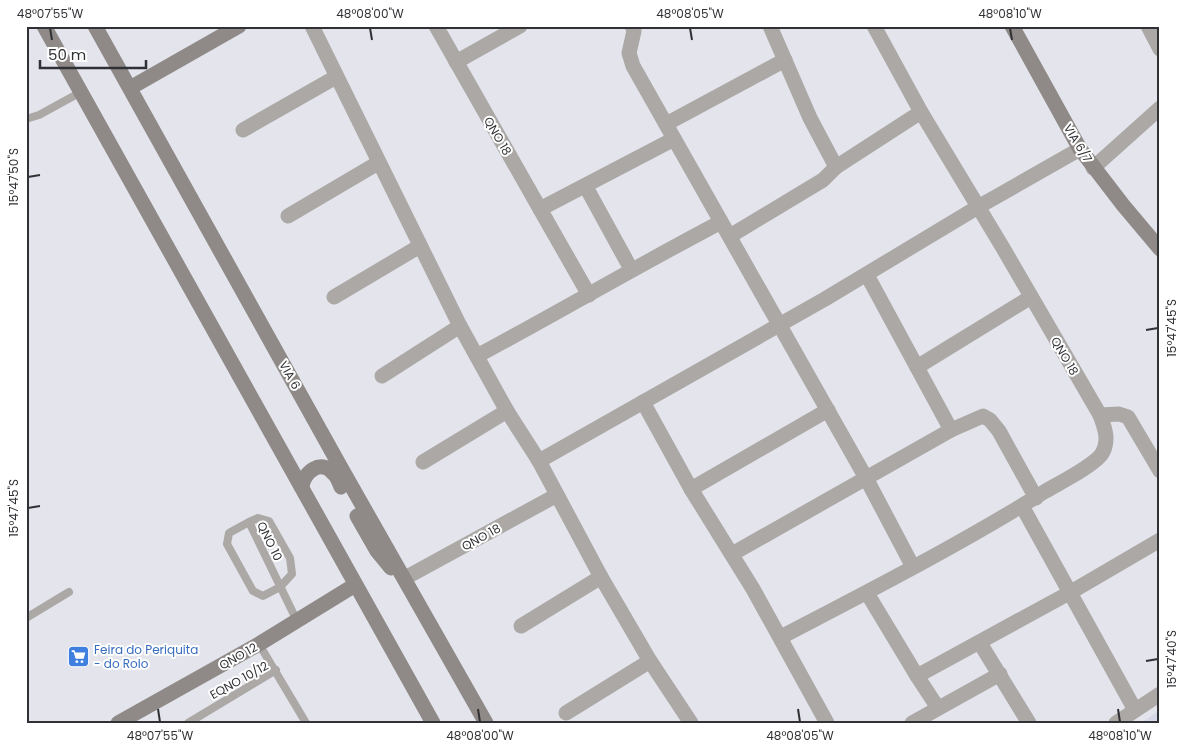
<svg xmlns="http://www.w3.org/2000/svg" width="1186" height="749" font-family="Poppins,sans-serif">
  <style>
    .built { fill: #d6d8e8 }
    .lines { fill: none; stroke-linecap: round; stroke-linejoin: round }
    .lane { stroke: #aba8a5; stroke-width: 8 }
    .street { stroke: #aba8a5; stroke-width: 15 }
    .secondary { stroke: #8f8a87; stroke-width: 15 }
    .ticks { fill: none; stroke: #303134; stroke-width: 2 }
    .labels { text-anchor: middle; dominant-baseline: central; stroke-width: 4; stroke-linejoin: round; paint-order: stroke }
    .street-label { font-size: 12px; fill: #303134; stroke: #fff }
    .shop-label { font-size: 12px; fill: #366cbe; stroke: #fff; text-anchor: start }
    .neatline { fill: none; stroke: #303134; stroke-width: 2 }
    .ticks-label { font-size: 12px; text-anchor: middle; fill: #303134 }
  </style>
  <rect width="100%" height="100%" fill="#e3e4ec"/>
  <polygon class="built" points="1160,710 1160,723 1141,723"/>
  <g class="lines">
    <g class="lane">
      <polyline points="26,119 39,115 81,92"/>
      <polyline points="249,522 258,518 269,521 290,558 292,574 280,587 263,596 253,591 227,544 229,533 249,522 297,621"/>
      <polyline points="26,618 69,592"/>
      <polyline points="259,644 306,723"/>
      <polyline points="188,723 276,670"/>
    </g>
    <g class="street">
      <polyline points="312,26 460,326 507,411 539,461 601,577 650,661 691,723"/>
      <polyline points="436,26 540,209"/>
      <polyline points="632,26 634,31 629,53 633,66 866,478 913,567"/>
      <polyline points="770,26 810,118 836,167"/>
      <polyline points="1148,26 1160,49"/>
      <polyline points="456,62 520,26"/>
      <polyline points="666,124 785,60"/>
      <polyline points="243,130 336,77"/>
      <polyline points="1093,168 1160,108"/>
      <polyline points="586,187 631,269"/>
      <polyline points="288,216 378,163"/>
      <polyline points="730,236 823,180 836,167 921,112"/>
      <polyline points="867,275 951,430"/>
      <polyline points="589,295 540,209 674,139"/>
      <polyline points="334,297 420,246"/>
      <path d="M477 356C559 312 639 265 721 222"/>
      <polyline points="917,367 1031,297"/>
      <polyline points="382,376 460,326"/>
      <polyline points="643,402 691,489 753,589 827,723"/>
      <polyline points="1100,415 1119,414 1128,417 1160,471"/>
      <polyline points="539,461 825,299 978,207 1080,149"/>
      <polyline points="423,462 507,411"/>
      <polyline points="691,489 828,410"/>
      <polyline points="1022,506 1135,710"/>
      <polyline points="732,554 951,430 983,416 990,420 999,431 1036,498"/>
      <polyline points="405,578 557,495"/>
      <polyline points="867,593 917,676 1071,592 1160,540"/>
      <polyline points="521,626 601,577"/>
      <path d="M781 637C869 591 959 545 1044 492 1059 483 1090 468 1101 455 1110 442 1105 428 1100 415L1003 248 921 112 874 26"/>
      <polyline points="980,643 1029,723"/>
      <polyline points="917,676 938,708"/>
      <polyline points="566,713 650,661"/>
      <polyline points="912,723 1000,674"/>
      <polyline points="1116,723 1160,694"/>
    </g>
    <g class="secondary">
      <polyline points="44,26 433,723"/>
      <polyline points="95,26 340,466 486,723"/>
      <polyline points="1012,26 1080,149 1123,205 1160,249"/>
      <polyline points="130,88 239,26"/>
      <path d="M302 487C303 473 321 458 333 473 337 476 339 482 341 487"/>
      <polyline points="357,516 377,551 391,568"/>
      <polyline points="118,723 259,644 355,585"/>
    </g>
  </g>
  <path class="ticks" d="M50 28 52 40M370 28 372 40M690 28 692 40M1010 28 1012 40M28 177 40 175M1146 330 1158 328M28 508 40 506M1146 661 1158 659M158 709 160 722M478 709 480 722M798 709 800 722M1118 709 1120 722"/>
  <defs>
    <symbol id="supermarket-square" viewBox="-11 -11 22 22"><rect x="-9" y="-9" width="18" height="18" rx="4" fill="#3f7fe0" stroke="#fff"/><path d="M-6-5.5h2.5l.6 2H6L4.5 2H-2.5L-4.4-4H-6ZM-1.5 3.2a1.3 1.3 0 1 0 .1 0ZM3 3.2a1.3 1.3 0 1 0 .1 0Z" fill="#fff"/></symbol>
  </defs>
  <g fill-rule="evenodd">
    <use href="#supermarket-square" x="66" y="644" width="25" height="25"/>
  </g>
  <g class="labels">
    <g class="street-label">
      <text transform="translate(498 136) rotate(60)">QNO 18</text>
      <text transform="translate(1078 143) rotate(59)">VIA 6/7</text>
      <text transform="translate(1065 356) rotate(60)">QNO 18</text>
      <text transform="translate(290 375) rotate(61)">VIA 6</text>
      <text transform="translate(481 537) rotate(-29)">QNO 18</text>
      <text transform="translate(270 541) rotate(64)">QNO 10</text>
      <text transform="translate(238 656) rotate(-29)">QNO 12</text>
      <text transform="translate(239 680) rotate(-29)">EQNO 10/12</text>
    </g>
    <g class="shop-label">
      <text x="94" y="649">Feira do Periquita<tspan x="94" dy="14">- do Rolo</tspan></text>
    </g>
  </g>
  <rect width="1186" height="749" fill="none" stroke="#ffffff" stroke-width="55"/>
  <path d="M40 60v8h106v-8" fill="none" stroke="#303134" stroke-width="2.5"/>
  <text x="48" y="60" font-size="15" fill="#303134" stroke="#ffffff" stroke-width="4" paint-order="stroke">50 m</text>
  <rect x="28" y="28" width="1130" height="694" class="neatline"/>
  <g class="ticks-label">
    <text x="50" y="18">48°07'55"W</text>
    <text x="370" y="18">48°08'00"W</text>
    <text x="690" y="18">48°08'05"W</text>
    <text x="1010" y="18">48°08'10"W</text>
    <text transform="translate(14 177) rotate(-90)" y="4">15°47'50"S</text>
    <text transform="translate(1172 328) rotate(-90)" y="4">15°47'45"S</text>
    <text transform="translate(14 508) rotate(-90)" y="4">15°47'45"S</text>
    <text transform="translate(1172 659) rotate(-90)" y="4">15°47'40"S</text>
    <text x="160" y="740">48°07'55"W</text>
    <text x="480" y="740">48°08'00"W</text>
    <text x="800" y="740">48°08'05"W</text>
    <text x="1120" y="740">48°08'10"W</text>
  </g>
</svg>
